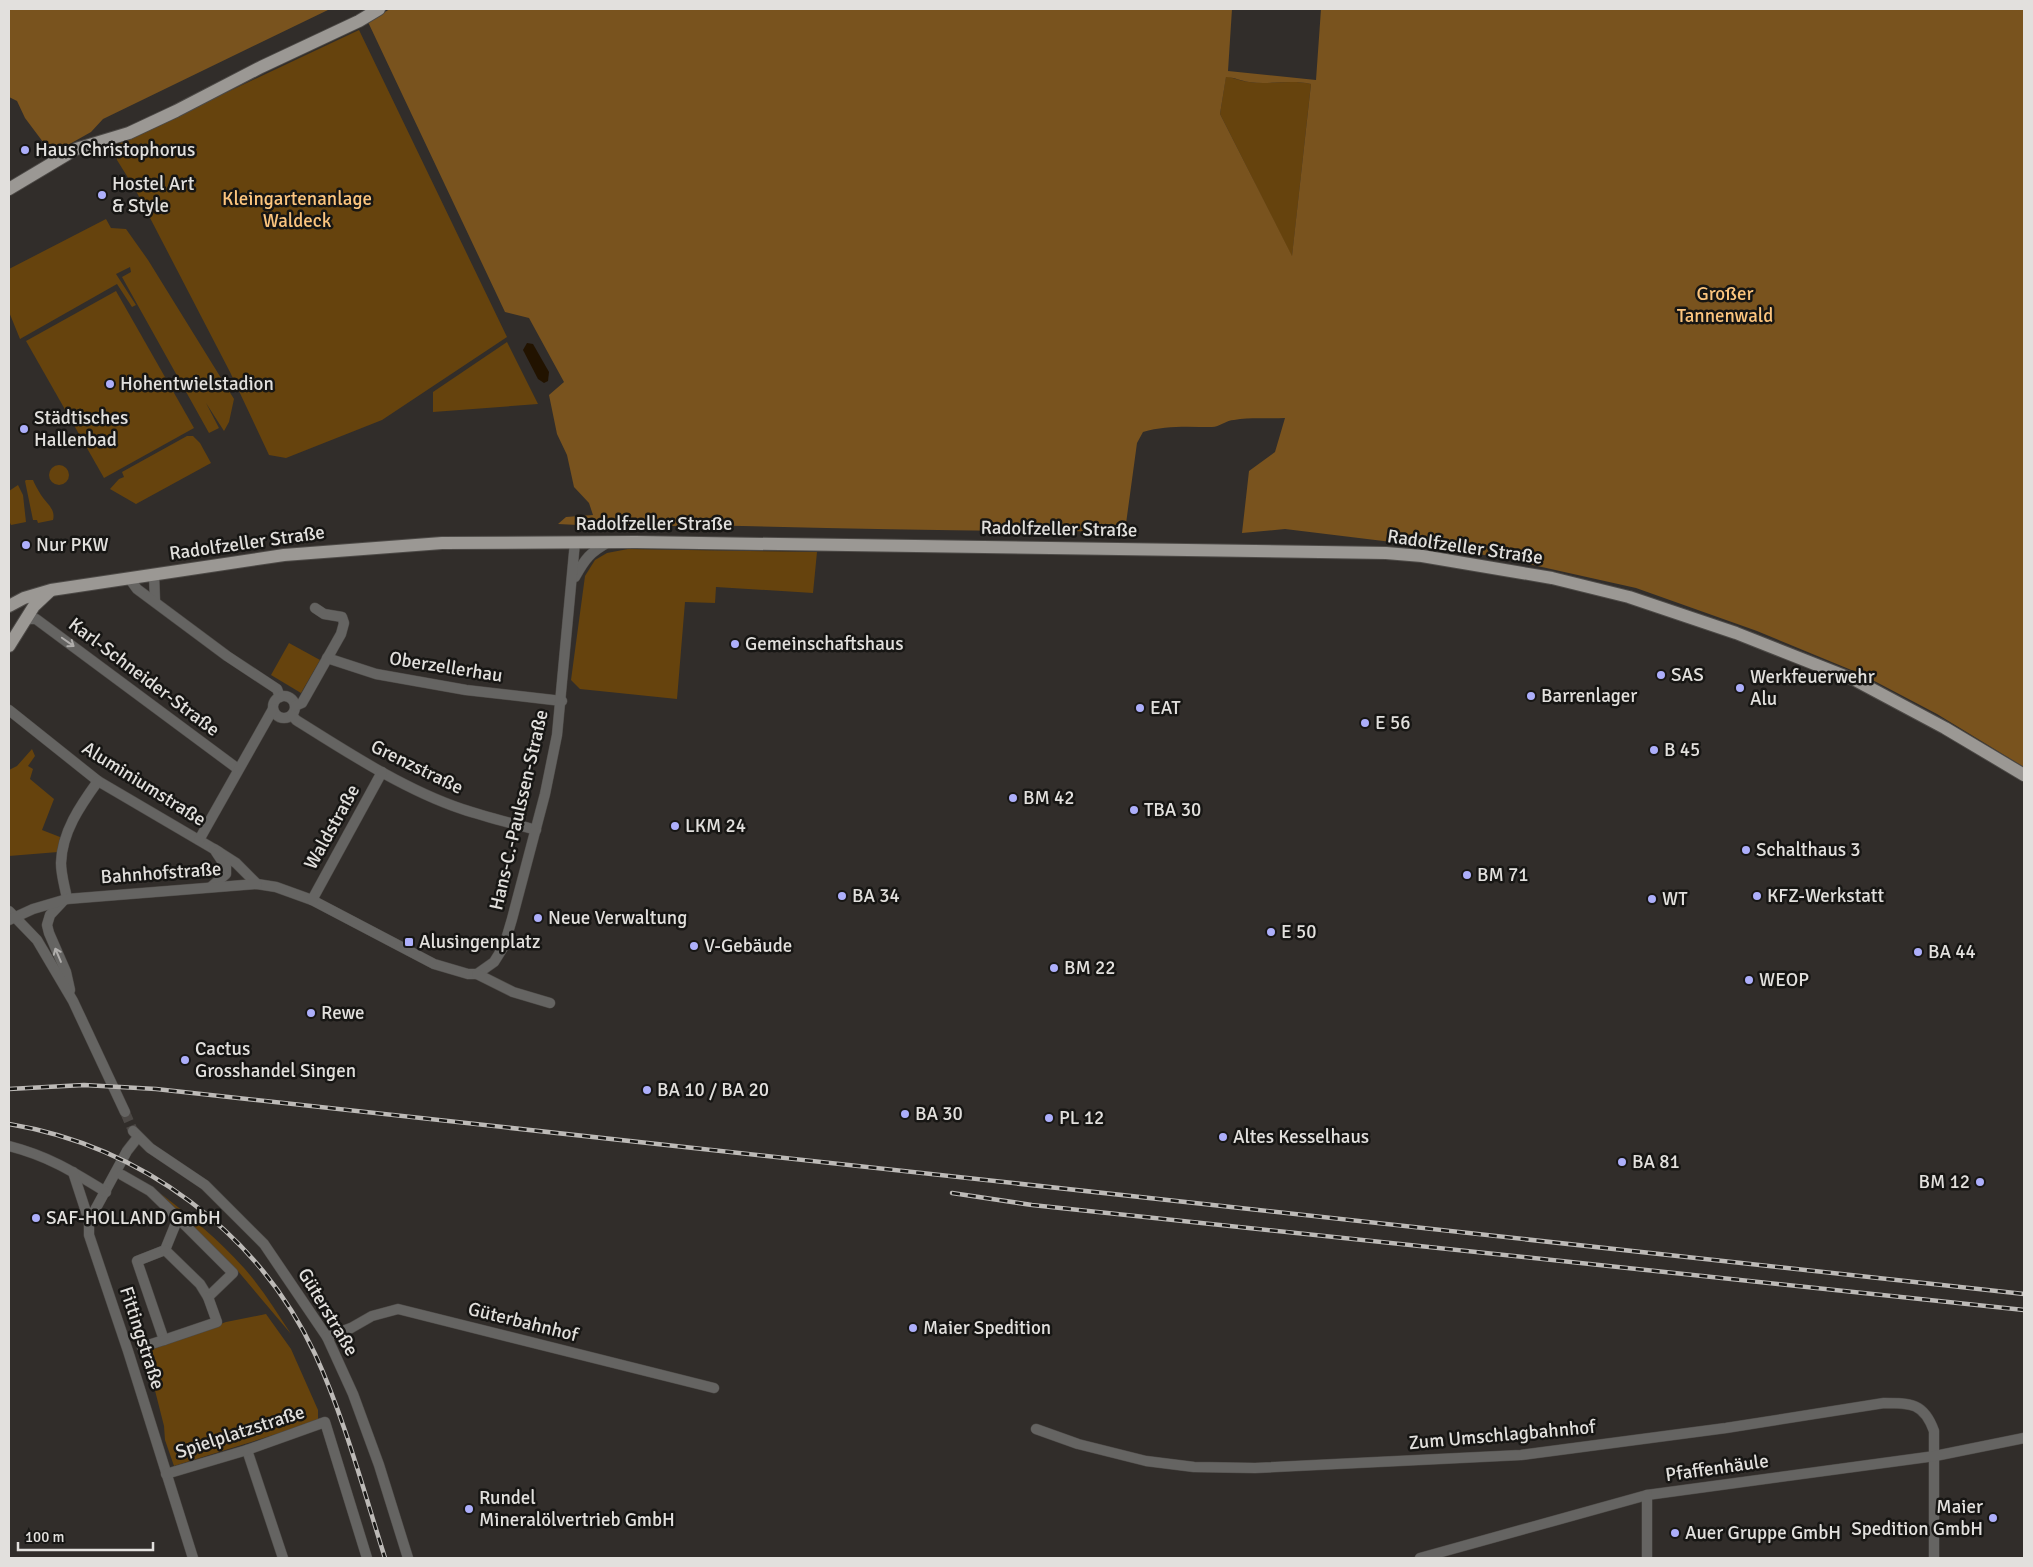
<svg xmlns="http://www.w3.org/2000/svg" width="2033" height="1567" font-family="Signika,sans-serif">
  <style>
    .green { fill: #66430d }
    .forest { fill: #79531e; fill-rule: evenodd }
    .water { fill: #221300 }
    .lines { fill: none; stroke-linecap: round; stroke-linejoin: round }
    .minor-tunnel { stroke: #4c4845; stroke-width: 10; stroke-dasharray: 10 5; stroke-linecap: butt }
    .minor-casing { stroke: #4d4a47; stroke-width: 11 }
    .major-casing { stroke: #4d4a47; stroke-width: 14 }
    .minor { stroke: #656462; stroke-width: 10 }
    .major { stroke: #9b9894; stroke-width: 12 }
    .rail-casing { stroke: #bdbab7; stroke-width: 4.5 }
    .rail { stroke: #171614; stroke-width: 2.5; stroke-dasharray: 8; stroke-linecap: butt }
    .oneway { stroke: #b0aeac }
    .poi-dot { fill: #adaffb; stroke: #171614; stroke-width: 2 }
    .labels { text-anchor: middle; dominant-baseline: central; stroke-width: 5; stroke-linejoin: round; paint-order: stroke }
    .poi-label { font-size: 19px; fill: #e2e0dd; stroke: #171614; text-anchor: start }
    .park-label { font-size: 19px; fill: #fcc57e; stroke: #171614 }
    .street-label { font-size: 19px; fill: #e2e0dd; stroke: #171614 }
  </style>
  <rect width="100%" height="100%" fill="#312d2a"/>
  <g class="green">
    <polygon points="359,30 507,337 382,420 286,458 269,455 230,372 135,189 117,160 115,145"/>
    <path d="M1226 76C1234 78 1241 81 1249 82 1270 85 1291 79 1311 84L1292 257 1220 114Z"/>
    <polygon points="106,219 111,228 126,229 148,260 234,399 229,422 224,431 206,403 219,428 209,433 122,277 131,272 130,267 116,274 136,305 132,307 117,284 20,339 9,312 9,269"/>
    <polygon points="116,291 194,428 104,478 26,341"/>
    <polygon points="507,342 538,404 433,412 433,392"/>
    <polygon points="187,436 193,436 200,443 211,463 136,504 110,489 119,479 124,477 122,472"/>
    <circle cx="59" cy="475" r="10"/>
    <path d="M26 480H33C35 485 38 490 41 495 46 503 56 509 53 520L38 523 37 520H33L25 481Z"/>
    <polygon points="18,485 23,495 26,522 11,525 9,521 9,491"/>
    <polygon points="628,549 817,552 813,593 716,587 715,603 685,602 677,699 580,689 571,680 585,576 595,560 607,553"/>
    <polygon points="289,643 320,660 301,693 271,675"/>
    <polygon points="32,749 35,756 28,766 33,769 30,779 54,799 42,830 60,837 58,852 9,856 9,770 17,766"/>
    <path d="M160 1193C190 1216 219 1240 244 1268 262 1288 276 1311 291 1334L237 1270Z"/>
    <polygon points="266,1314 291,1349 318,1410 318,1421 174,1466 165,1440 164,1426 145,1351 226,1322"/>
  </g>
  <g class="forest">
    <polygon points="9,9 330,9 103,119 91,132 52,154 25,118 17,101 9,97"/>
    <path d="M390 9H1232L1228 71 1316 80 1321 9H2024V767L1937 714 1861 674 1757 631 1636 588 1502 558 1449 549 1285 529 1242 533 1249 471 1275 452 1285 418C1268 419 1250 417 1234 420 1227 420 1219 427 1212 427 1189 427 1166 425 1143 432L1137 443 1125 531C997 532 870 529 743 526 681 525 619 528 558 524L566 517 593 515 589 503 574 487 567 455 557 434 549 395 564 382 529 318 505 312 368 22ZM1226 77C1234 77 1241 81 1249 82 1270 85 1291 79 1311 84L1292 256 1220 114Z"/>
  </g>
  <polygon class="water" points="527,343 533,344 549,372 548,381 544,383 538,379 523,350"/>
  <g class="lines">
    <polyline class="minor-tunnel" points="125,1112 133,1131"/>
    <defs>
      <g id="minor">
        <polyline points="154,575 155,601"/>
        <path d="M575 577C585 559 590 552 609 542"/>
        <polyline points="129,578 137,589 227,656 277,689 280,697"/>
        <polyline points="26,619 36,619 238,769"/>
        <polyline points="327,658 376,674 466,690 562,701"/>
        <circle cx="284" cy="707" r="11"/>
        <polyline points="295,706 302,703 341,634 344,623 342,617 324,614 315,608"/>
        <polyline points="9,710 98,781 219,852"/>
        <path d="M292 715 296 720C347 752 405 790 462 809 486 817 511 823 536 830"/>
        <polyline points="199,840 273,709"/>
        <polyline points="214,849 236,863 257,884 276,887 312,900 434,964 468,974 477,974 494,962 504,946 512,919 545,794 557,735 575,542"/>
        <polyline points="211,887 226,874 226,867 216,852"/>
        <path d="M67 899C65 887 61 875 61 863 62 832 80 806 98 781"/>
        <polyline points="64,900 50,915 47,925 49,933 66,972 70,990"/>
        <polyline points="312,900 382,772"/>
        <polyline points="9,911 37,940 73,1001 125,1112"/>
        <polyline points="9,920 33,909 67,899 257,884"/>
        <polyline points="477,974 513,992 550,1003"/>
        <polyline points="133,1131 150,1148 205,1185 264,1244 327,1337 353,1394 379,1465 408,1558"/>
        <polyline points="138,1137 127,1151 89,1221 89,1235 128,1351 193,1558"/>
        <path d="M9 1146C48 1156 72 1171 106 1192"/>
        <polyline points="73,1172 89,1221"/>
        <polyline points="122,1175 150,1191 178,1218 165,1250 137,1261 164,1340 142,1347"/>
        <polyline points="165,1250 200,1284 208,1297 233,1273 178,1218"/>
        <polyline points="327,1337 351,1328 372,1316 398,1309 714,1388"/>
        <polyline points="164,1340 217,1322 208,1297"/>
        <path d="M1036 1429 1078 1444 1146 1461 1194 1467 1255 1468 1521 1455 1726 1428 1884 1403C1911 1403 1924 1403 1934 1431V1558"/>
        <polyline points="247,1450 283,1558"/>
        <polyline points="166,1474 247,1450 325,1422 367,1558"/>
        <polyline points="1420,1558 1647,1495 1935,1456 2024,1438"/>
        <polyline points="1647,1558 1647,1495"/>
      </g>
      <g id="major">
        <polyline points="9,189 76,149 129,133 176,111 261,67 359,21 379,9"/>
        <polyline points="9,606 24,598 51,590 284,555 442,543 636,542 1386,553 1422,556 1552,578 1629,597 1736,633 1855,680 1945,728 2024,775"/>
        <polyline points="9,646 34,606 50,591"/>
      </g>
    </defs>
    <use href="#minor" class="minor-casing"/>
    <use href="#major" class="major-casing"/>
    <use href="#minor" class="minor"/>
    <use href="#major" class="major"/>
    <defs>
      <g id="rail">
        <polyline points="9,1089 84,1085 156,1089 2024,1294"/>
        <path d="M9 1124C141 1146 258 1232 315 1354 344 1417 364 1492 385 1558"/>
        <polyline points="952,1193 1032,1205 2024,1310"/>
      </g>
    </defs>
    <use href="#rail" class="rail-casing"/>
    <use href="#rail" class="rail"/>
  </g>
  <defs><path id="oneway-shaft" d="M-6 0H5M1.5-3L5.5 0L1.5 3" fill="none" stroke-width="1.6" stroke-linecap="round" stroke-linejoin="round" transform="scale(1.25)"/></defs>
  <g class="oneway">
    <use href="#oneway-shaft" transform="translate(68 642) rotate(35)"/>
    <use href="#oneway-shaft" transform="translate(58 955) rotate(-113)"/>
  </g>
  <g class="poi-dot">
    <circle cx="25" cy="150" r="5"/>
    <circle cx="102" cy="195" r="5"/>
    <circle cx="110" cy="384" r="5"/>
    <circle cx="24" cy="429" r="5"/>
    <circle cx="26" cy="545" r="5"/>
    <circle cx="735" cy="644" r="5"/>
    <circle cx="1661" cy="675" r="5"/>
    <circle cx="1740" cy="688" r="5"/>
    <circle cx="1531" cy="696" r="5"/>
    <circle cx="1140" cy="708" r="5"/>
    <circle cx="1365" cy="723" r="5"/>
    <circle cx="1654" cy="750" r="5"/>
    <circle cx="1013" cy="798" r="5"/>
    <circle cx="1134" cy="810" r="5"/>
    <circle cx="675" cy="826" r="5"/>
    <circle cx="1746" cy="850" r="5"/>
    <circle cx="1467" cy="875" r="5"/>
    <circle cx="842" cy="896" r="5"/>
    <circle cx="1757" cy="896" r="5"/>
    <circle cx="1652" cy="899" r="5"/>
    <circle cx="538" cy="918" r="5"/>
    <circle cx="1271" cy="932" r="5"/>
    <rect x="404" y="937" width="10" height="10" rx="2.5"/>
    <circle cx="694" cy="946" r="5"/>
    <circle cx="1918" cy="952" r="5"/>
    <circle cx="1054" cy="968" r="5"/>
    <circle cx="1749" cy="980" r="5"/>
    <circle cx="311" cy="1013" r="5"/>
    <circle cx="185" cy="1060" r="5"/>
    <circle cx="647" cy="1090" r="5"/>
    <circle cx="905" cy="1114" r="5"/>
    <circle cx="1049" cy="1118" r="5"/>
    <circle cx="1223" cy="1137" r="5"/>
    <circle cx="1622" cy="1162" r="5"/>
    <circle cx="1980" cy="1182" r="5"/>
    <circle cx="36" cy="1218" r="5"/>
    <circle cx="913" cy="1328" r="5"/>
    <circle cx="469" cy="1509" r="5"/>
    <circle cx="1993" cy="1518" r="5"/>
    <circle cx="1675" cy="1533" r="5"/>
  </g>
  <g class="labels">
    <g class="poi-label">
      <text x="35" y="150">Haus Christophorus</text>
      <text x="112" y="184">Hostel Art<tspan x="112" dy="22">&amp; Style</tspan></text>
      <text x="120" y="384">Hohentwielstadion</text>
      <text x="34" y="418">Städtisches<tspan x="34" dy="22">Hallenbad</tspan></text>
      <text x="36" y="545">Nur PKW</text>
      <text x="745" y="644">Gemeinschaftshaus</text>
      <text x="1671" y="675">SAS</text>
      <text x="1750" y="677">Werkfeuerwehr<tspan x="1750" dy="22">Alu</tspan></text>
      <text x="1541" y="696">Barrenlager</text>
      <text x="1150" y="708">EAT</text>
      <text x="1375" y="723">E 56</text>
      <text x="1664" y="750">B 45</text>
      <text x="1023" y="798">BM 42</text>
      <text x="1144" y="810">TBA 30</text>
      <text x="685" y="826">LKM 24</text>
      <text x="1756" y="850">Schalthaus 3</text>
      <text x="1477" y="875">BM 71</text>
      <text x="852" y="896">BA 34</text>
      <text x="1767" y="896">KFZ-Werkstatt</text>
      <text x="1662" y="899">WT</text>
      <text x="548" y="918">Neue Verwaltung</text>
      <text x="1281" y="932">E 50</text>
      <text x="419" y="942">Alusingenplatz</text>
      <text x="704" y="946">V-Gebäude</text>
      <text x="1928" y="952">BA 44</text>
      <text x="1064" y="968">BM 22</text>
      <text x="1759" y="980">WEOP</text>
      <text x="321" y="1013">Rewe</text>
      <text x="195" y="1049">Cactus<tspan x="195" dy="22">Grosshandel Singen</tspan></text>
      <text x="657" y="1090">BA 10 / BA 20</text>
      <text x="915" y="1114">BA 30</text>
      <text x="1059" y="1118">PL 12</text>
      <text x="1233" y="1137">Altes Kesselhaus</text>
      <text x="1632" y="1162">BA 81</text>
      <text x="1970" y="1182" text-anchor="end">BM 12</text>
      <text x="46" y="1218">SAF-HOLLAND GmbH</text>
      <text x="923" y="1328">Maier Spedition</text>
      <text x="479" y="1498">Rundel<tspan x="479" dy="22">Mineralölvertrieb GmbH</tspan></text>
      <text x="1983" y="1507" text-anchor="end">Maier<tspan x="1983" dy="22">Spedition GmbH</tspan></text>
      <text x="1685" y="1533">Auer Gruppe GmbH</text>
    </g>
    <g class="park-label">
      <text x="297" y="199">Kleingartenanlage<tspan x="297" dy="22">Waldeck</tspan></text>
      <text x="1725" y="294">Großer<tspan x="1725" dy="22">Tannenwald</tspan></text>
    </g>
    <g class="street-label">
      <text x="654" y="524">Radolfzeller Straße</text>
      <text transform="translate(1059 529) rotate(1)">Radolfzeller Straße</text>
      <text transform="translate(247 543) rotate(-8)">Radolfzeller Straße</text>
      <text transform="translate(1465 547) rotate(8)">Radolfzeller Straße</text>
      <text transform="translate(446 667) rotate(9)">Oberzellerhau</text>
      <text transform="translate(144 677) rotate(37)">Karl-Schneider-Straße</text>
      <text transform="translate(417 767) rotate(26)">Grenzstraße</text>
      <text transform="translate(144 784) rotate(32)">Aluminiumstraße</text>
      <text transform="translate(519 810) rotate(-77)">Hans-C.-Paulssen-Straße</text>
      <text transform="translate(332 827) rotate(-61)">Waldstraße</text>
      <text transform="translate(161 873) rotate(-4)">Bahnhofstraße</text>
      <text transform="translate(328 1312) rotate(59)">Güterstraße</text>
      <text transform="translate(523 1322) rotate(14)">Güterbahnhof</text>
      <text transform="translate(142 1338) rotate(72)">Fittingstraße</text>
      <text transform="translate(240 1432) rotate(-18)">Spielplatzstraße</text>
      <text transform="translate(1502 1435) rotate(-5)">Zum Umschlagbahnhof</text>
      <text transform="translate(1717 1468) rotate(-8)">Pfaffenhäule</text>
    </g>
  </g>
  <rect width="2033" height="1567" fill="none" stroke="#e2e0dd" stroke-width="20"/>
  <path d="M18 1542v8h135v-8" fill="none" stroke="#e2e0dd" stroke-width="2.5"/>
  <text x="25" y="1542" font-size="15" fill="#e2e0dd" stroke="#171614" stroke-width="4" paint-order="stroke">100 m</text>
</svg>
